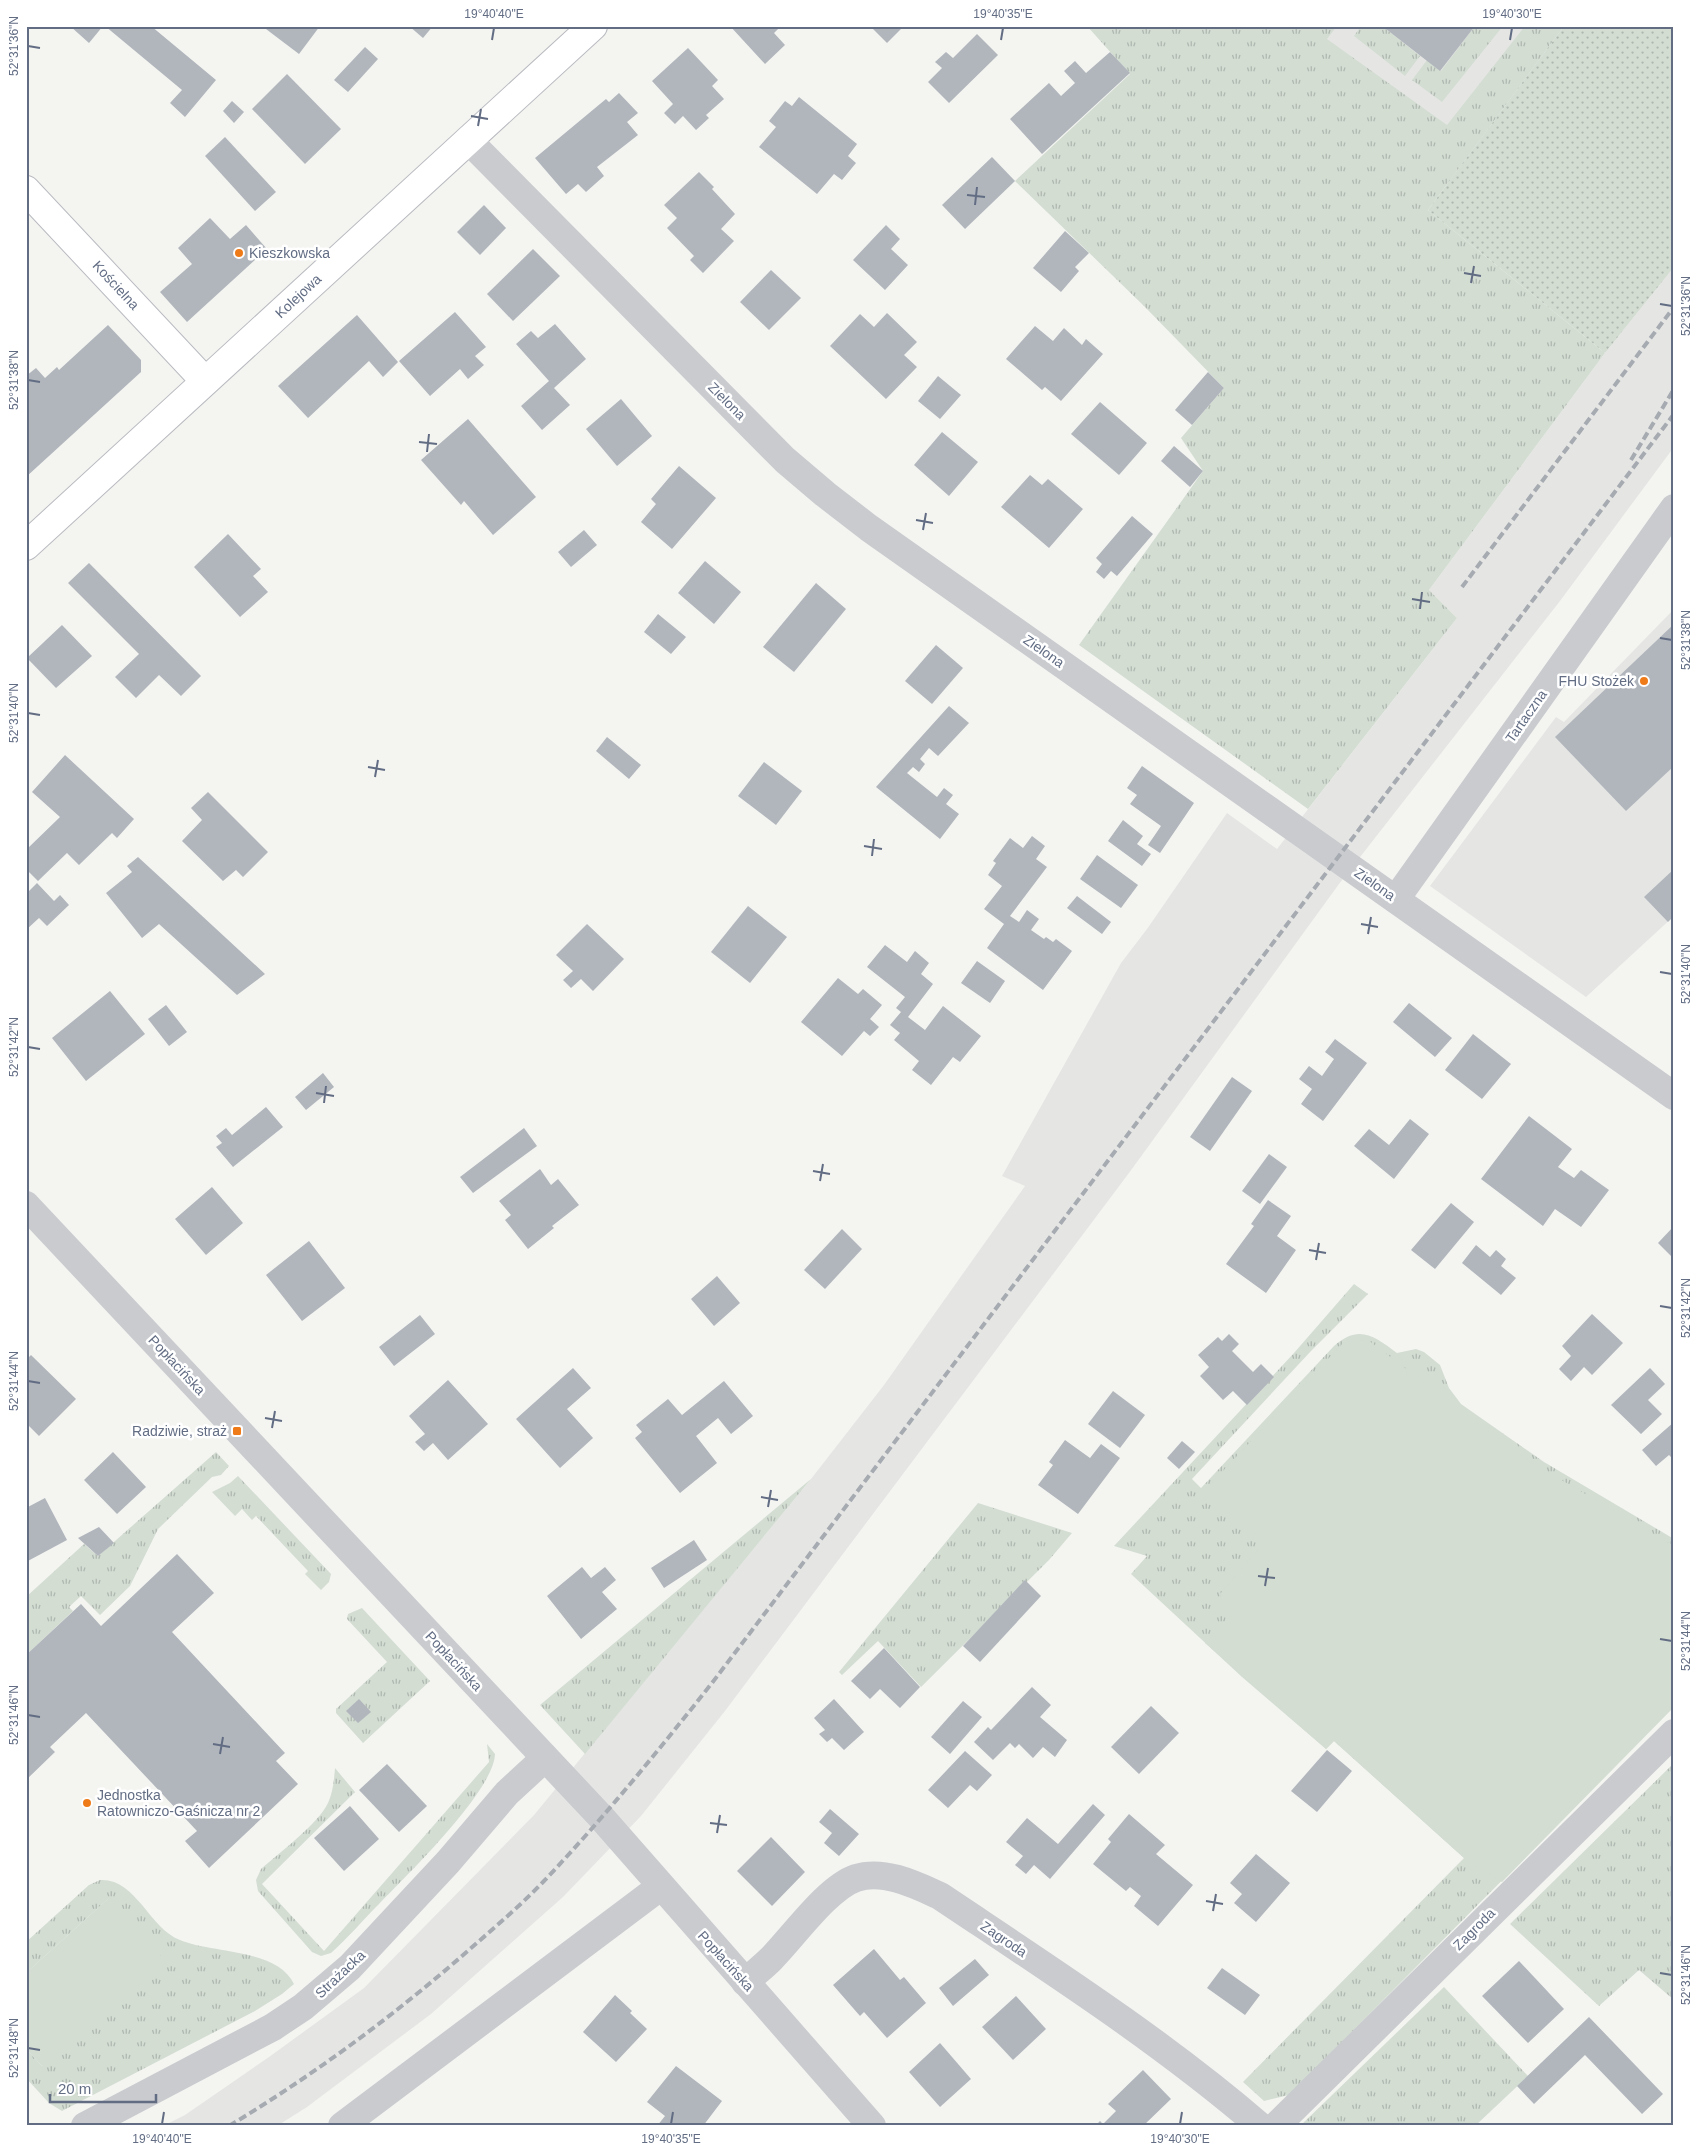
<svg xmlns="http://www.w3.org/2000/svg" width="1700" height="2152" font-family="Arial,sans-serif">
  <style>
    .built { fill: #e5e6e4 }
    .grass { fill: url(#grass-tufts) }
    .park { fill: #d3ddd2 }
    .garden { fill: url(#garden-dots) }
    .building { fill: #b1b6bd }
    .lines { fill: none; stroke-linecap: round; stroke-linejoin: round }
    .secondary-casing { stroke: #b9bbc1; stroke-width: 30 }
    .primary-casing { stroke: #b9bbc0; stroke-width: 30 }
    .street { stroke: #c9cbcf; stroke-width: 28 }
    .secondary { stroke: #fff; stroke-width: 28 }
    .primary { stroke: #fff; stroke-width: 28 }
    .rail { stroke: #a6aab1; stroke-width: 4; stroke-dasharray: 8 4; stroke-linecap: butt }
    .ticks { fill: none; stroke: #626d84; stroke-width: 2 }
    .poi-dot { fill: #ee7a18; stroke: #fff; stroke-width: 2 }
    .labels { text-anchor: middle; dominant-baseline: central; stroke-width: 5; stroke-linejoin: round; paint-order: stroke }
    .poi-label { font-size: 14px; fill: #626d84; stroke: #fff; text-anchor: start }
    .street-label { font-size: 14px; fill: #626d84; stroke: #fff }
    .neatline { fill: none; stroke: #626d84; stroke-width: 2 }
    .ticks-label { font-size: 12px; text-anchor: middle; fill: #626d84 }
  </style>
  <defs>
    <pattern id="grass-tufts" width="24" height="20" patternUnits="userSpaceOnUse" patternTransform="scale(1.25)"><rect width="24" height="20" fill="#d3ddd2"/><path d="M3 7l-1-3M5 7V3M7 7l1-3M15 17l-1-3M17 17v-4M19 17l1-3" fill="none" stroke="#afb7b0"/></pattern>
    <pattern id="garden-dots" width="8" height="8" patternUnits="userSpaceOnUse" patternTransform="scale(1.25)"><rect width="8" height="8" fill="#d3ddd2"/><path d="M2 2h.1M6 6h.1" fill="none" stroke="#afb7b0" stroke-width="1.8" stroke-linecap="round"/></pattern>
  </defs>
  <rect width="100%" height="100%" fill="#f4f5f1"/>
  <g class="built">
    <polygon points="1297,26 1564,26 1447,185"/>
    <polygon points="1674,267 1674,447 1560,601 1339,884 1129,1173 725,1711 641,1816 563,1897 431,2014 307,2107 277,2126 163,2126 185,2115 269,2057 364,1988 534,1815 811,1479 884,1385 1025,1186 1002,1176 1121,963 1147,929 1227,813 1277,849 1457,618 1429,590 1605,353"/>
    <polygon points="1674,609 1674,916 1586,997 1430,886 1556,717 1564,722"/>
  </g>
  <g class="grass">
    <polygon points="1087,26 1337,26 1327,39 1447,125 1525,26 1564,26 1428,210 1605,353 1429,590 1457,618 1308,809 1079,645 1203,471 1181,438 1224,388 1144,306 1015,181 1130,74"/>
    <polygon points="1361,26 1388,26 1386,29 1420,56 1405,76 1354,36"/>
    <polygon points="1475,26 1503,26 1442,102 1412,80 1427,60 1441,71"/>
    <path d="M1354 1284 1368 1294 1311 1351 1192 1479 1201 1488 1334 1346C1359 1324 1374 1336 1397 1353L1416 1349 1424 1352 1440 1365 1449 1388 1461 1404 1544 1462 1674 1539V1546L1580 1802 1289 2095 1264 2101 1243 2082 1464 1858 1334 1741 1326 1749 1242 1677 1131 1574 1147 1556 1114 1546 1294 1353Z"/>
    <polygon points="216,1452 229,1466 221,1475 212,1477 158,1529 130,1586 100,1615 81,1596 69,1607 73,1611 26,1655 26,1597 84,1544 98,1556"/>
    <polygon points="238,1476 331,1574 329,1582 321,1590 305,1574 308,1571 256,1516 252,1520 242,1509 235,1516 212,1492 230,1483"/>
    <polygon points="811,1479 585,1754 540,1705"/>
    <polygon points="978,1503 1072,1533 1049,1560 921,1687 878,1641 842,1675 839,1672"/>
    <polygon points="362,1608 430,1681 363,1743 336,1713 336,1709 387,1662 347,1619 348,1614"/>
    <path d="M487 1744 495 1754C494 1791 407 1875 379 1904 363 1920 348 1938 331 1953L321 1956 312 1952 258 1891 256 1880 261 1869C280 1852 318 1824 328 1803 333 1792 334 1780 335 1768L355 1792 262 1884 324 1951 489 1762Z"/>
    <polygon points="1674,1763 1674,2000 1639,1970 1599,2006 1510,1924"/>
    <path d="M100 1880C136 1878 149 1928 180 1940 213 1954 277 1948 294 1984L282 1994 255 2011 62 2111 49 2103 26 2078V2049L42 2066 109 1898 26 1973V1942L89 1885Z"/>
    <polygon points="1444,1987 1528,2076 1475,2126 1300,2126"/>
  </g>
  <g class="park">
    <polygon points="1368,1340 1524,1458 1674,1546 1674,1707 1502,1882 1464,1858 1334,1741 1326,1749 1205,1643 1226,1620 1220,1594 1265,1542 1204,1491 1344,1342"/>
    <polygon points="109,1898 162,1957 42,2066 26,2049 26,1973"/>
  </g>
  <polygon class="garden" points="1564,26 1674,26 1674,267 1605,353 1428,210"/>
  <g class="building">
    <polygon points="70,26 103,26 89,43"/>
    <polygon points="105,26 151,26 216,80 185,117 170,103 182,90"/>
    <polygon points="262,26 320,26 299,54"/>
    <polygon points="409,26 433,26 423,38"/>
    <polygon points="730,26 781,26 774,33 785,45 765,64"/>
    <polygon points="870,26 904,26 887,43"/>
    <polygon points="1388,26 1475,26 1440,71 1386,29"/>
    <polygon points="977,34 998,55 949,103 928,82 942,68 935,62 946,52 953,58"/>
    <polygon points="365,47 378,59 348,92 334,80"/>
    <polygon points="688,48 718,80 712,86 724,99 706,115 709,118 696,130 683,116 675,124 664,113 673,104 652,81"/>
    <polygon points="1110,52 1130,73 1042,154 1010,119 1049,83 1061,96 1075,83 1064,71 1075,61 1086,73"/>
    <polygon points="287,74 341,129 305,164 252,109"/>
    <polygon points="619,93 638,113 627,122 638,135 597,167 604,176 586,192 578,184 566,194 535,158 606,99 609,102"/>
    <polygon points="799,97 857,144 848,156 856,163 842,180 834,174 817,194 759,147 776,127 769,121 785,101 792,106"/>
    <polygon points="232,101 244,112 234,123 223,111"/>
    <polygon points="225,137 276,192 255,211 205,156"/>
    <polygon points="992,157 1015,181 965,229 942,205"/>
    <polygon points="699,172 714,187 712,189 735,214 721,229 734,241 703,273 690,260 694,256 667,228 677,218 664,205"/>
    <polygon points="484,205 506,228 480,255 457,232"/>
    <polygon points="210,218 230,239 246,225 267,249 187,322 160,292 192,264 178,248"/>
    <polygon points="886,225 900,239 891,249 908,265 885,290 853,260"/>
    <polygon points="1065,231 1089,253 1075,267 1079,271 1061,292 1033,268"/>
    <polygon points="533,249 560,276 513,321 487,294"/>
    <polygon points="771,270 801,298 769,330 740,302"/>
    <polygon points="455,312 486,347 475,356 484,365 468,379 460,369 430,396 399,361"/>
    <polygon points="887,313 917,342 904,355 917,367 886,399 830,346 860,314 874,327"/>
    <polygon points="357,315 398,362 383,377 369,361 308,418 278,386"/>
    <polygon points="555,324 586,359 554,388 570,405 542,430 521,406 549,381 516,344 531,331 538,338"/>
    <polygon points="108,325 141,360 141,372 26,477 26,376 36,368 45,378 57,367 59,370"/>
    <polygon points="1035,326 1053,341 1064,328 1082,345 1086,339 1103,354 1061,401 1045,387 1042,390 1006,359"/>
    <polygon points="1208,372 1224,388 1192,425 1175,410"/>
    <polygon points="938,376 961,395 940,419 918,401"/>
    <polygon points="621,399 652,436 617,466 586,429"/>
    <polygon points="1100,402 1147,443 1119,475 1071,434"/>
    <polygon points="468,419 536,497 493,535 464,501 461,505 421,460"/>
    <polygon points="942,432 978,462 949,496 914,465"/>
    <polygon points="1174,446 1203,471 1190,487 1161,461"/>
    <polygon points="679,466 716,498 672,549 641,522 656,504 651,499"/>
    <polygon points="1030,475 1042,485 1048,479 1083,509 1049,548 1001,507"/>
    <polygon points="1132,516 1153,534 1117,576 1111,571 1104,579 1096,572 1102,564 1096,558"/>
    <polygon points="584,530 597,545 571,567 558,552"/>
    <polygon points="228,534 261,569 253,576 268,592 240,617 194,567"/>
    <polygon points="705,561 741,592 714,624 678,593"/>
    <polygon points="89,563 201,676 181,696 159,675 136,698 115,677 139,654 68,583"/>
    <polygon points="816,583 846,609 794,672 763,647"/>
    <polygon points="658,614 686,637 671,654 644,632"/>
    <polygon points="1674,624 1674,766 1626,811 1555,737"/>
    <polygon points="62,625 92,656 56,688 27,658"/>
    <polygon points="936,645 963,668 932,704 905,681"/>
    <polygon points="949,706 969,723 938,756 929,748 920,759 925,764 919,772 913,767 907,773 937,797 944,788 953,795 946,804 959,814 940,839 876,787"/>
    <polygon points="607,737 641,765 629,779 596,751"/>
    <polygon points="65,755 134,819 117,838 112,833 79,865 67,853 38,881 26,869 26,850 60,817 32,792"/>
    <polygon points="764,762 802,791 776,825 738,796"/>
    <polygon points="1142,766 1194,803 1160,853 1148,845 1161,826 1130,804 1137,795 1127,788"/>
    <polygon points="208,792 268,852 243,877 236,870 223,881 182,841 202,820 191,808"/>
    <polygon points="1123,820 1143,836 1137,844 1151,854 1142,866 1108,841"/>
    <polygon points="1032,836 1045,846 1036,859 1047,867 1010,916 1019,922 1027,910 1039,919 1031,930 1044,939 1046,937 1053,942 1056,939 1072,951 1043,990 987,948 1004,924 984,909 1002,886 988,875 996,863 993,861 1010,838 1023,848"/>
    <polygon points="1097,855 1138,885 1121,908 1080,879"/>
    <polygon points="138,857 187,902 265,974 237,995 159,924 142,938 106,893 132,872 127,866"/>
    <polygon points="1674,869 1674,916 1668,922 1644,897"/>
    <polygon points="37,883 54,901 60,895 69,905 47,926 39,918 26,930 26,894"/>
    <polygon points="1077,896 1111,922 1102,934 1067,908"/>
    <polygon points="748,906 787,937 750,983 711,952"/>
    <polygon points="587,924 624,959 593,991 581,979 571,988 563,980 573,971 556,955"/>
    <polygon points="885,945 907,962 915,951 929,963 921,974 933,984 908,1017 925,1030 943,1006 981,1036 960,1062 953,1057 931,1085 912,1070 919,1061 894,1040 900,1033 890,1025 901,1012 896,1008 905,997 867,967"/>
    <polygon points="977,961 1005,981 990,1003 961,983"/>
    <polygon points="838,978 858,994 863,989 882,1005 870,1019 879,1027 870,1036 864,1031 842,1056 801,1022"/>
    <polygon points="110,991 145,1034 86,1081 52,1038"/>
    <polygon points="1409,1003 1452,1038 1435,1057 1393,1022"/>
    <polygon points="166,1005 187,1032 169,1046 148,1019"/>
    <polygon points="1473,1034 1511,1064 1482,1099 1445,1070"/>
    <polygon points="1335,1039 1367,1063 1323,1121 1301,1104 1312,1089 1299,1079 1309,1066 1322,1076 1334,1059 1325,1052"/>
    <polygon points="323,1073 334,1087 306,1110 295,1097"/>
    <polygon points="1232,1077 1252,1091 1210,1151 1190,1137"/>
    <polygon points="266,1107 283,1127 233,1167 216,1147 222,1143 216,1136 226,1128 232,1135"/>
    <polygon points="1529,1116 1572,1149 1558,1167 1574,1178 1581,1170 1609,1190 1581,1227 1555,1209 1543,1226 1481,1179"/>
    <polygon points="1410,1119 1429,1134 1394,1179 1354,1146 1369,1129 1389,1145"/>
    <polygon points="524,1128 537,1146 473,1193 460,1177"/>
    <polygon points="1269,1154 1287,1167 1260,1204 1242,1191"/>
    <polygon points="540,1169 551,1185 558,1179 579,1205 552,1226 554,1228 528,1249 505,1220 511,1215 499,1201"/>
    <polygon points="212,1187 243,1223 206,1255 175,1219"/>
    <polygon points="1268,1200 1291,1216 1277,1236 1296,1250 1266,1293 1226,1264 1254,1226 1251,1224"/>
    <polygon points="1451,1203 1474,1222 1435,1269 1411,1250"/>
    <polygon points="1674,1226 1674,1253 1671,1256 1658,1243"/>
    <polygon points="842,1229 862,1249 825,1289 804,1270"/>
    <polygon points="309,1241 345,1288 302,1321 266,1275"/>
    <polygon points="1476,1245 1490,1257 1496,1250 1506,1259 1501,1266 1516,1278 1501,1295 1462,1263"/>
    <polygon points="717,1276 740,1303 714,1326 691,1299"/>
    <polygon points="1592,1314 1623,1343 1592,1375 1584,1367 1571,1381 1559,1369 1571,1356 1562,1346"/>
    <polygon points="420,1315 435,1334 394,1366 379,1347"/>
    <polygon points="1229,1334 1239,1344 1232,1351 1253,1372 1261,1364 1274,1377 1247,1405 1233,1391 1223,1400 1200,1376 1209,1367 1198,1355 1218,1337 1222,1341"/>
    <polygon points="31,1355 76,1399 39,1436 26,1423 26,1360"/>
    <polygon points="573,1368 591,1388 567,1409 593,1438 560,1468 516,1419"/>
    <polygon points="1650,1368 1665,1384 1648,1400 1662,1414 1641,1434 1611,1405"/>
    <polygon points="448,1380 488,1424 448,1460 433,1443 424,1451 415,1442 425,1434 409,1416"/>
    <polygon points="724,1381 753,1416 731,1434 718,1418 696,1436 717,1463 680,1493 635,1438 642,1432 636,1425 668,1399 682,1415"/>
    <polygon points="1113,1391 1145,1415 1120,1448 1088,1424"/>
    <polygon points="1674,1422 1674,1460 1669,1455 1656,1466 1642,1450"/>
    <polygon points="1065,1440 1090,1458 1101,1444 1120,1458 1078,1514 1038,1485 1053,1465 1049,1462"/>
    <polygon points="1182,1441 1195,1452 1179,1469 1167,1458"/>
    <polygon points="113,1452 146,1487 117,1514 84,1480"/>
    <polygon points="45,1498 67,1540 26,1562 26,1508"/>
    <polygon points="99,1527 114,1543 98,1556 78,1538"/>
    <polygon points="694,1540 707,1560 664,1588 651,1568"/>
    <polygon points="177,1554 214,1593 172,1632 285,1753 276,1761 298,1784 209,1868 185,1841 197,1831 86,1713 50,1747 55,1752 26,1780 26,1655 81,1604 101,1626"/>
    <polygon points="582,1567 591,1578 605,1567 616,1580 602,1592 617,1609 581,1639 547,1596"/>
    <polygon points="1025,1580 1041,1596 980,1662 963,1646"/>
    <polygon points="884,1648 920,1687 900,1708 880,1689 870,1699 851,1681"/>
    <polygon points="1032,1687 1051,1705 1040,1717 1067,1740 1055,1757 1043,1747 1033,1758 1019,1744 1015,1748 1010,1743 993,1760 974,1742 988,1727 991,1730"/>
    <polygon points="359,1699 371,1712 358,1723 346,1711"/>
    <polygon points="834,1699 864,1732 844,1750 832,1738 827,1742 819,1734 825,1730 814,1718"/>
    <polygon points="963,1701 982,1717 950,1754 931,1737"/>
    <polygon points="1151,1706 1179,1733 1139,1774 1111,1747"/>
    <polygon points="1327,1750 1352,1771 1317,1812 1291,1791"/>
    <polygon points="965,1751 992,1775 977,1791 970,1785 948,1808 928,1790"/>
    <polygon points="387,1764 427,1806 399,1832 359,1790"/>
    <polygon points="1093,1804 1105,1815 1050,1879 1034,1865 1026,1874 1015,1865 1023,1856 1006,1842 1027,1818 1058,1844"/>
    <polygon points="350,1806 379,1839 344,1871 314,1838"/>
    <polygon points="830,1809 859,1834 839,1856 824,1843 832,1833 819,1822"/>
    <polygon points="1129,1814 1165,1845 1156,1854 1193,1885 1158,1926 1134,1906 1141,1896 1130,1887 1126,1891 1093,1864 1111,1842 1108,1839"/>
    <polygon points="771,1837 805,1872 772,1906 737,1871"/>
    <polygon points="1256,1854 1290,1883 1256,1922 1234,1903 1242,1894 1230,1883"/>
    <polygon points="874,1949 900,1980 904,1977 926,2003 887,2038 864,2012 860,2016 833,1985"/>
    <polygon points="975,1959 989,1975 953,2006 939,1988"/>
    <polygon points="1519,1961 1564,2009 1528,2043 1482,1996"/>
    <polygon points="1222,1968 1260,1995 1245,2015 1207,1988"/>
    <polygon points="615,1995 632,2011 630,2013 647,2029 616,2062 583,2032"/>
    <polygon points="1016,1996 1046,2029 1013,2060 982,2027"/>
    <polygon points="1589,2017 1663,2094 1642,2114 1585,2055 1534,2104 1517,2086"/>
    <polygon points="940,2043 971,2079 940,2107 909,2072"/>
    <polygon points="676,2066 722,2101 703,2126 657,2126 665,2116 647,2102"/>
    <polygon points="1143,2070 1171,2099 1143,2126 1095,2126 1100,2121 1103,2124 1116,2111 1108,2104"/>
  </g>
  <g class="lines">
    <defs>
      <polyline id="secondary" points="26,190 205,381"/>
      <polyline id="primary" points="26,546 593,26"/>
    </defs>
    <use href="#secondary" class="secondary-casing"/>
    <use href="#primary" class="primary-casing"/>
    <g class="street">
      <polyline points="468,140 785,460 825,494 869,528 1674,1096"/>
      <polyline points="1396,899 1674,508"/>
      <polyline points="26,1205 601,1817 872,2126"/>
      <path d="M745 1982C754 1974 763 1967 771 1959 793 1937 827 1888 856 1878 884 1869 916 1885 940 1896 1049 1969 1160 2040 1260 2126"/>
      <polyline points="85,2126 273,2027 303,2007 350,1967 448,1862 507,1793 545,1758"/>
      <polyline points="342,2126 660,1887"/>
      <polyline points="1276,2126 1674,1733"/>
    </g>
    <use href="#secondary" class="secondary"/>
    <use href="#primary" class="primary"/>
    <g class="rail">
      <polyline points="1631,460 1674,389"/>
      <polyline points="1462,587 1674,307"/>
      <path d="M229 2126C315 2074 395 2015 470 1949 495 1927 520 1906 543 1882 603 1819 658 1751 712 1683L1674 414"/>
    </g>
  </g>
  <path class="ticks" d="M492 40 494 28M1001 40 1003 28M1510 40 1512 28M28 46 40 48M471 116 488 119M478 126 481 109M967 195 985 197M975 205 977 187M1464 273 1481 276M1471 283 1474 266M1660 304 1672 306M28 380 40 382M419 442 437 444M427 452 429 434M916 520 933 523M923 530 926 513M1412 599 1430 602M1420 609 1422 592M1660 638 1672 640M28 713 40 715M368 767 385 770M375 777 378 760M864 846 882 849M872 856 874 839M1361 924 1378 927M1368 934 1371 917M1660 972 1672 974M28 1047 40 1049M316 1093 334 1096M324 1103 326 1086M813 1171 830 1174M820 1181 823 1164M1309 1250 1326 1253M1316 1260 1319 1243M1660 1306 1672 1308M28 1381 40 1383M265 1418 282 1421M272 1428 275 1411M761 1497 778 1500M768 1507 771 1490M1258 1576 1275 1578M1265 1586 1268 1568M1660 1639 1672 1641M28 1715 40 1717M213 1744 230 1747M220 1754 223 1737M710 1823 727 1825M717 1833 720 1815M1206 1901 1223 1904M1213 1911 1216 1894M1660 1973 1672 1975M28 2048 40 2050M162 2124 164 2112M671 2124 673 2112M1180 2124 1182 2112"/>
  <g class="poi-dot">
    <circle cx="239" cy="253" r="5"/>
    <circle cx="1644" cy="681" r="5"/>
    <rect x="232" y="1426" width="10" height="10" rx="2.5"/>
    <circle cx="87" cy="1803" r="5"/>
  </g>
  <g class="labels">
    <g class="poi-label">
      <text x="249" y="253">Kieszkowska</text>
      <text x="1634" y="681" text-anchor="end">FHU Stożek</text>
      <text x="227" y="1431" text-anchor="end">Radziwie, straż</text>
      <text x="97" y="1795">Jednostka<tspan x="97" dy="16">Ratowniczo-Gaśnicza nr 2</tspan></text>
    </g>
    <g class="street-label">
      <text transform="translate(116 285) rotate(47)">Kościelna</text>
      <text transform="translate(298 296) rotate(-43)">Kolejowa</text>
      <text transform="translate(727 401) rotate(45)">Zielona</text>
      <text transform="translate(1044 651) rotate(35)">Zielona</text>
      <text transform="translate(1526 716) rotate(-55)">Tartaczna</text>
      <text transform="translate(1375 884) rotate(35)">Zielona</text>
      <text transform="translate(177 1365) rotate(47)">Popłacińska</text>
      <text transform="translate(454 1661) rotate(47)">Popłacińska</text>
      <text transform="translate(1474 1929) rotate(-45)">Zagroda</text>
      <text transform="translate(1004 1939) rotate(34)">Zagroda</text>
      <text transform="translate(726 1961) rotate(48)">Popłacińska</text>
      <text transform="translate(340 1974) rotate(-43)">Strażacka</text>
    </g>
  </g>
  <rect width="1700" height="2152" fill="none" stroke="#ffffff" stroke-width="55"/>
  <path d="M50 2094v8h106v-8" fill="none" stroke="#626d84" stroke-width="2.5"/>
  <text x="58" y="2094" font-size="15" fill="#626d84" stroke="#ffffff" stroke-width="4" paint-order="stroke">20 m</text>
  <rect x="28" y="28" width="1644" height="2096" class="neatline"/>
  <g class="ticks-label">
    <text x="494" y="18">19°40'40"E</text>
    <text x="1003" y="18">19°40'35"E</text>
    <text x="1512" y="18">19°40'30"E</text>
    <text transform="translate(14 46) rotate(-90)" y="4">52°31'36"N</text>
    <text transform="translate(1686 306) rotate(-90)" y="4">52°31'36"N</text>
    <text transform="translate(14 380) rotate(-90)" y="4">52°31'38"N</text>
    <text transform="translate(1686 640) rotate(-90)" y="4">52°31'38"N</text>
    <text transform="translate(14 713) rotate(-90)" y="4">52°31'40"N</text>
    <text transform="translate(1686 974) rotate(-90)" y="4">52°31'40"N</text>
    <text transform="translate(14 1047) rotate(-90)" y="4">52°31'42"N</text>
    <text transform="translate(1686 1308) rotate(-90)" y="4">52°31'42"N</text>
    <text transform="translate(14 1381) rotate(-90)" y="4">52°31'44"N</text>
    <text transform="translate(1686 1641) rotate(-90)" y="4">52°31'44"N</text>
    <text transform="translate(14 1715) rotate(-90)" y="4">52°31'46"N</text>
    <text transform="translate(1686 1975) rotate(-90)" y="4">52°31'46"N</text>
    <text transform="translate(14 2048) rotate(-90)" y="4">52°31'48"N</text>
    <text x="162" y="2143">19°40'40"E</text>
    <text x="671" y="2143">19°40'35"E</text>
    <text x="1180" y="2143">19°40'30"E</text>
  </g>
</svg>
